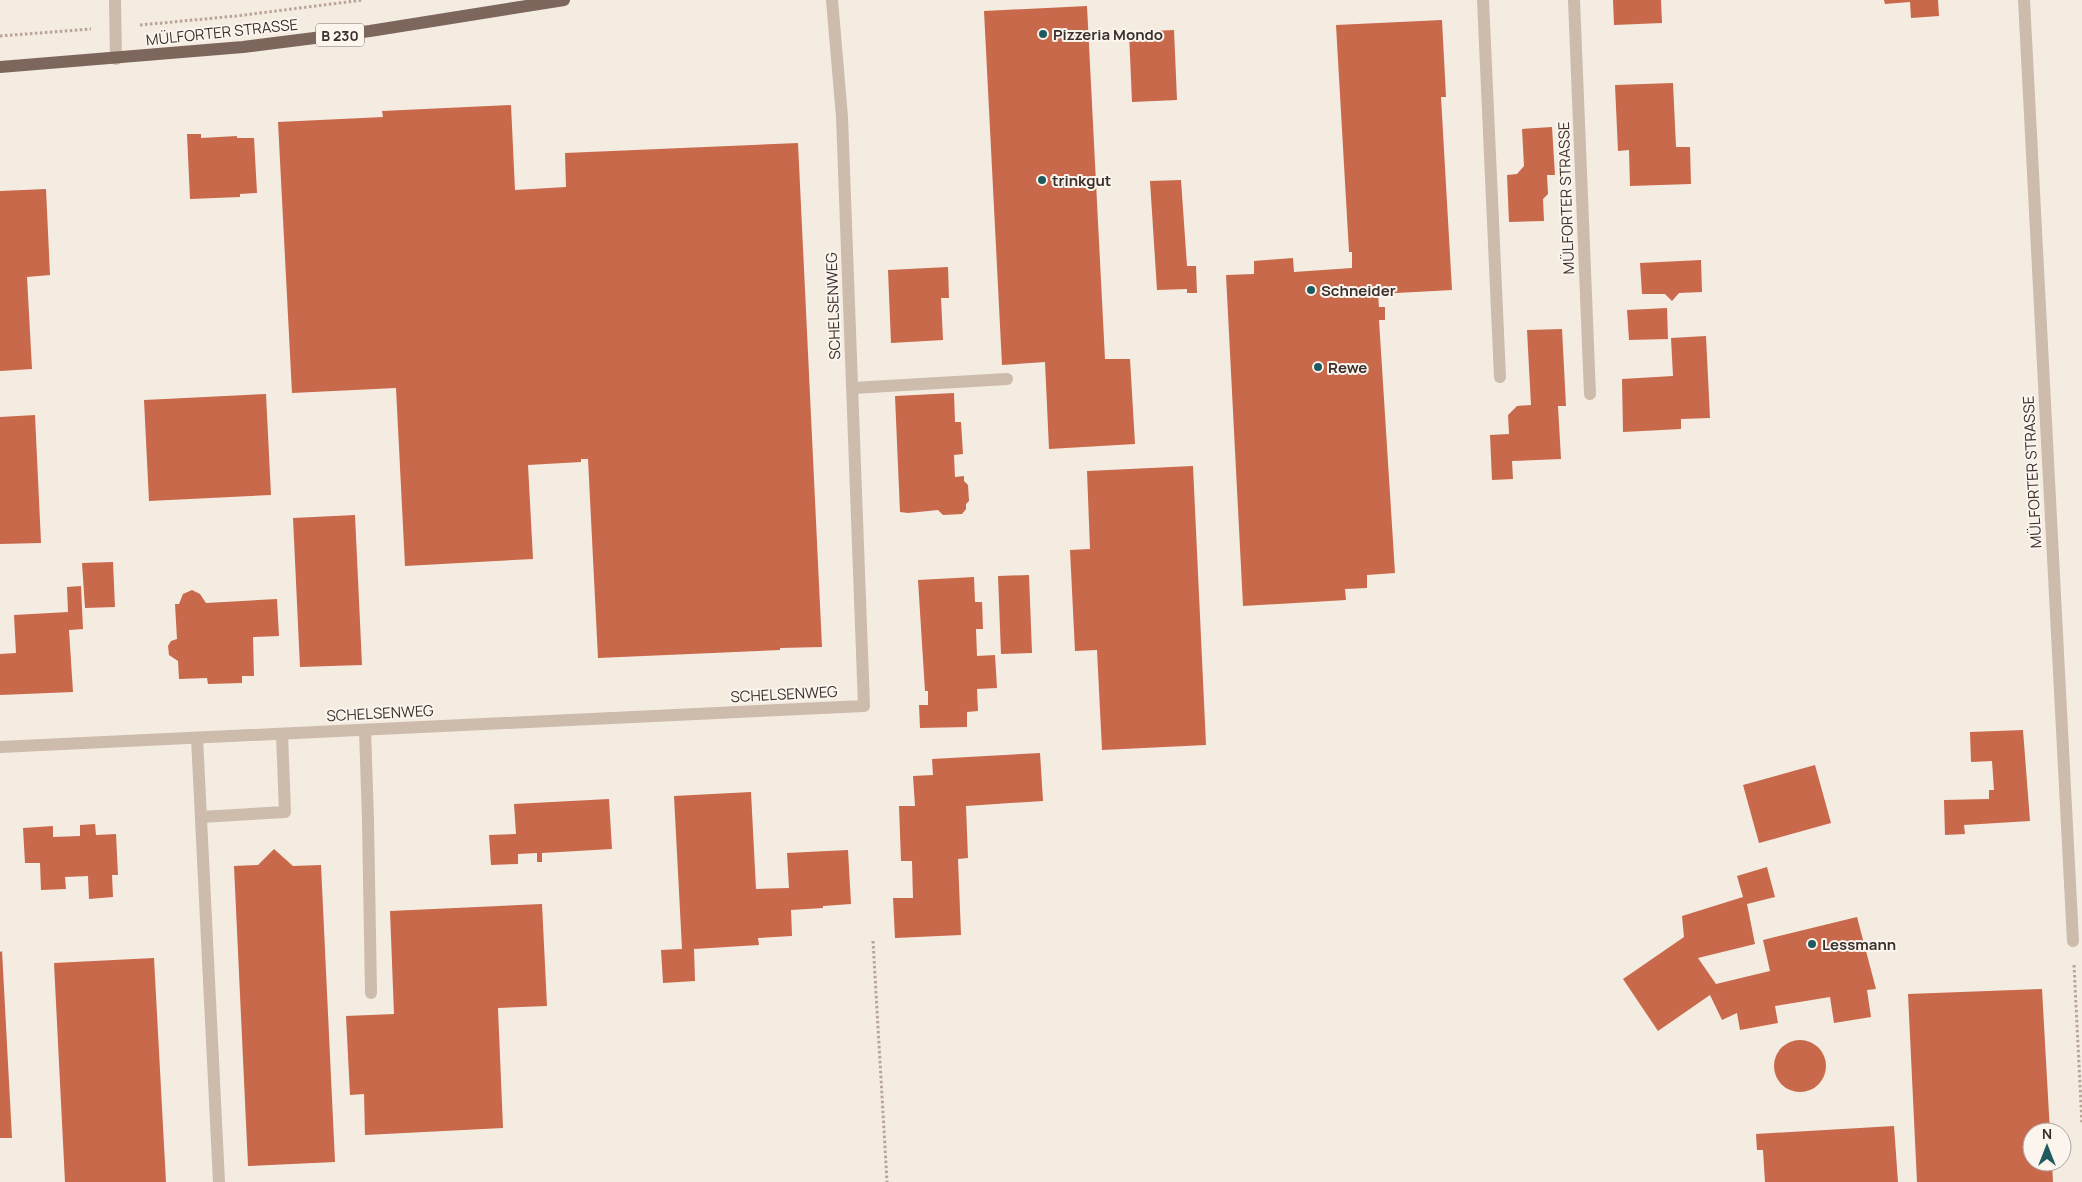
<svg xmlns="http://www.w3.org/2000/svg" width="2082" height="1182" font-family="Manrope,sans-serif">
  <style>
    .building { fill: #c8694b }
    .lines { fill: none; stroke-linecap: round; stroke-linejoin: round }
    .path { stroke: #b9a596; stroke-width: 3; stroke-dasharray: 2.5 2.5; stroke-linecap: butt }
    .lane { stroke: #cdbbac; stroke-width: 12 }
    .street { stroke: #cdbbac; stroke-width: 12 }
    .primary { stroke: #7d675c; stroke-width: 12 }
    .poi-dot { fill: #1f5a5e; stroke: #fbf5ee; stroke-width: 2 }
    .labels { text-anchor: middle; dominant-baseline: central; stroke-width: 4; stroke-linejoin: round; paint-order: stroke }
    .shield { fill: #fbf5ee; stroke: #756b66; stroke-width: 1 }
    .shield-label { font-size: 14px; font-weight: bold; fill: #3b302b }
    .street-label { font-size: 15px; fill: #3b302b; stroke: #fbf5ee }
    .poi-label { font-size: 15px; font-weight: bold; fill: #3b302b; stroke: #fbf5ee; text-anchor: start }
  </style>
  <rect width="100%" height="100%" fill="#f4ebe1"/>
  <g class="building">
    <polygon points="1613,0 1661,0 1662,23 1614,25"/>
    <polygon points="1884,0 1938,0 1939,16 1911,18 1910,2 1885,4"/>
    <polygon points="1087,6 1105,359 1130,359 1135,444 1049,449 1045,362 1002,365 984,11"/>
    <polygon points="1442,20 1446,97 1441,97 1452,290 1378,294 1379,307 1385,307 1385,320 1379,320 1395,573 1367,575 1367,588 1345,589 1346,600 1243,606 1226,275 1254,274 1254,261 1293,258 1294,272 1352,268 1352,252 1349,252 1336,25"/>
    <polygon points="1174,30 1177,100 1132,102 1129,32"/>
    <polygon points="1673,83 1676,147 1690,147 1691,184 1630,186 1629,150 1618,151 1615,85"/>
    <polygon points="511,105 515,190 566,187 565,153 798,143 822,647 780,648 780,650 598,658 588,459 581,459 581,462 528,465 533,559 405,566 396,388 292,393 278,122 383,117 382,111"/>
    <polygon points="1552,127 1555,175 1547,175 1548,194 1543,199 1544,221 1509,222 1507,175 1517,174 1524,166 1522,129"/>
    <polygon points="187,134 201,134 201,138 237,136 237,138 254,138 257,193 240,194 240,197 190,199"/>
    <polygon points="1181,180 1187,266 1196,266 1197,293 1187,293 1187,289 1157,290 1150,181"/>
    <polygon points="46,189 50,275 27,277 32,369 0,371 0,191"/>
    <polygon points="1701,260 1702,292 1679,293 1672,301 1665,294 1642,294 1640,263"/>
    <polygon points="948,267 949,298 941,298 943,340 891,343 888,270"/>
    <polygon points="1667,308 1668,339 1629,340 1627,310"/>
    <polygon points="1562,329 1566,406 1558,406 1561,459 1512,461 1513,479 1492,480 1490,435 1509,434 1508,415 1517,406 1531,405 1527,330"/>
    <polygon points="1706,336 1710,418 1681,419 1681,429 1623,432 1622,379 1673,376 1671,338"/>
    <polygon points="954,393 955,422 961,422 963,454 954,455 955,477 964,476 964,481 968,485 969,501 966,504 966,509 962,514 943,515 938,510 908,513 900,512 895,396"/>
    <polygon points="266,394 271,495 149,501 144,400"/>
    <polygon points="35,415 41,543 0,544 0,417"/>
    <polygon points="1193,466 1206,745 1102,750 1097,650 1075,651 1070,550 1090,549 1087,471"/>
    <polygon points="355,515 362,665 300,667 293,518"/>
    <polygon points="113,562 115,607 85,608 82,563"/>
    <polygon points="1029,575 1032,653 1001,654 998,576"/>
    <polygon points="974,577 975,602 982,602 983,629 976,629 977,656 995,655 997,688 977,689 978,711 967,712 967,727 920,728 919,705 928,705 928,691 925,691 918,580"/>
    <polygon points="81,586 83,629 69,630 73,692 0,695 0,654 16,653 14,615 68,612 67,587"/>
    <polygon points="192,590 200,594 206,603 277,599 279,636 253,637 254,676 242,676 242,683 208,684 207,678 179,679 178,661 169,655 168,646 171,641 177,639 175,604 179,604 183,594"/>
    <polygon points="2023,730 2030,821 1964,825 1965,834 1945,835 1944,800 1989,799 1989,790 1994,790 1992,761 1971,762 1970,732"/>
    <polygon points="1040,753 1043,801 966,806 968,858 958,859 961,935 895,938 893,898 913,898 912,861 901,861 899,806 915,806 913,776 933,775 932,759"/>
    <polygon points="1815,765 1831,823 1759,843 1743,785"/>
    <polygon points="751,792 756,889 789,888 787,853 848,850 851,904 823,906 823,908 791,910 792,936 758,938 759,945 694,949 695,981 663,983 661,950 682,949 674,796"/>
    <polygon points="609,799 612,849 542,853 542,862 537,862 537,853 518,854 518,864 491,865 489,835 516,834 514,804"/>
    <polygon points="95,824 96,835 116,834 118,875 112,875 113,897 89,899 88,876 65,877 66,889 41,890 40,863 25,863 23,828 53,826 53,837 80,836 80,825"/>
    <polygon points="274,849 293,866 321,865 335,1162 248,1166 234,866 258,865"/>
    <polygon points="1767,867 1775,897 1747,904 1755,944 1698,958 1716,984 1770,971 1763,940 1857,917 1876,989 1867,990 1871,1017 1834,1023 1830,997 1775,1006 1778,1023 1740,1030 1737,1013 1722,1020 1710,995 1658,1031 1623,979 1684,937 1682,916 1743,897 1737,876"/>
    <polygon points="542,904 547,1006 498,1008 503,1128 365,1135 364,1094 350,1095 346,1016 394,1014 390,911"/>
    <polygon points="2,951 12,1138 0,1138 0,952"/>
    <polygon points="154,958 166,1182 65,1182 54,963"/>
    <polygon points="2042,989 2050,1132 2032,1132 2032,1162 2052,1162 2053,1182 1917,1182 1908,994"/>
    <circle cx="1800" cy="1066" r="26"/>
    <polygon points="1894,1126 1898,1182 1765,1182 1763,1150 1757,1150 1756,1134"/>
  </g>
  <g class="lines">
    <g class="path">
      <polyline points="140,25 236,16 363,0"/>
      <polyline points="0,36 91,29"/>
      <polyline points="873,941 887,1182"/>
      <polyline points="2074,965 2082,1124"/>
    </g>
    <g class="lane">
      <polyline points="1483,0 1500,377"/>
      <polyline points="1574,0 1590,394"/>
      <polyline points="2024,0 2073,941"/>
      <polyline points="853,388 1007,379"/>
      <polyline points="365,730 368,820 371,993"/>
      <polyline points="197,738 219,1182"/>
      <polyline points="201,817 285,812 282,734"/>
    </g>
    <g class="street">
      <polyline points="115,0 116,59"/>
      <polyline points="0,747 864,706 842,117 832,0"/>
    </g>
    <polyline class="primary" points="0,67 243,47 370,31 564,0"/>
  </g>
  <g class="poi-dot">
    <circle cx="1043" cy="34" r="5"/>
    <circle cx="1042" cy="180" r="5"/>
    <circle cx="1311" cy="290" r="5"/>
    <circle cx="1318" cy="367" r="5"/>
    <circle cx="1812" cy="944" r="5"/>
  </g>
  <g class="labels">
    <rect class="shield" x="316" y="23.5" width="48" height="23" rx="4"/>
    <g class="shield-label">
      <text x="340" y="35">B 230</text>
    </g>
    <g class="street-label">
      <text transform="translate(222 32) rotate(-6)">MÜLFORTER STRASSE</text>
      <text transform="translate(1566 198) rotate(-92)">MÜLFORTER STRASSE</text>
      <text transform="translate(833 306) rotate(-92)">SCHELSENWEG</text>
      <text transform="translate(2032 472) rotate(-93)">MÜLFORTER STRASSE</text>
      <text transform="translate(784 694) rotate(-3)">SCHELSENWEG</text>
      <text transform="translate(380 713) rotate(-3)">SCHELSENWEG</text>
    </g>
    <g class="poi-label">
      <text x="1053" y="34">Pizzeria Mondo</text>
      <text x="1052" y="180">trinkgut</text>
      <text x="1321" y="290">Schneider</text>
      <text x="1328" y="367">Rewe</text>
      <text x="1822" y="944">Lessmann</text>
    </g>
  </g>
  <g transform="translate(2047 1147)"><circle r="24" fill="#fbf5ee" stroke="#aea6a0"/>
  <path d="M0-4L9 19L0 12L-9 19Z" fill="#1f5a5e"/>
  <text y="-8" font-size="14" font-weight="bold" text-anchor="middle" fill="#3b302b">N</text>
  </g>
</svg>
